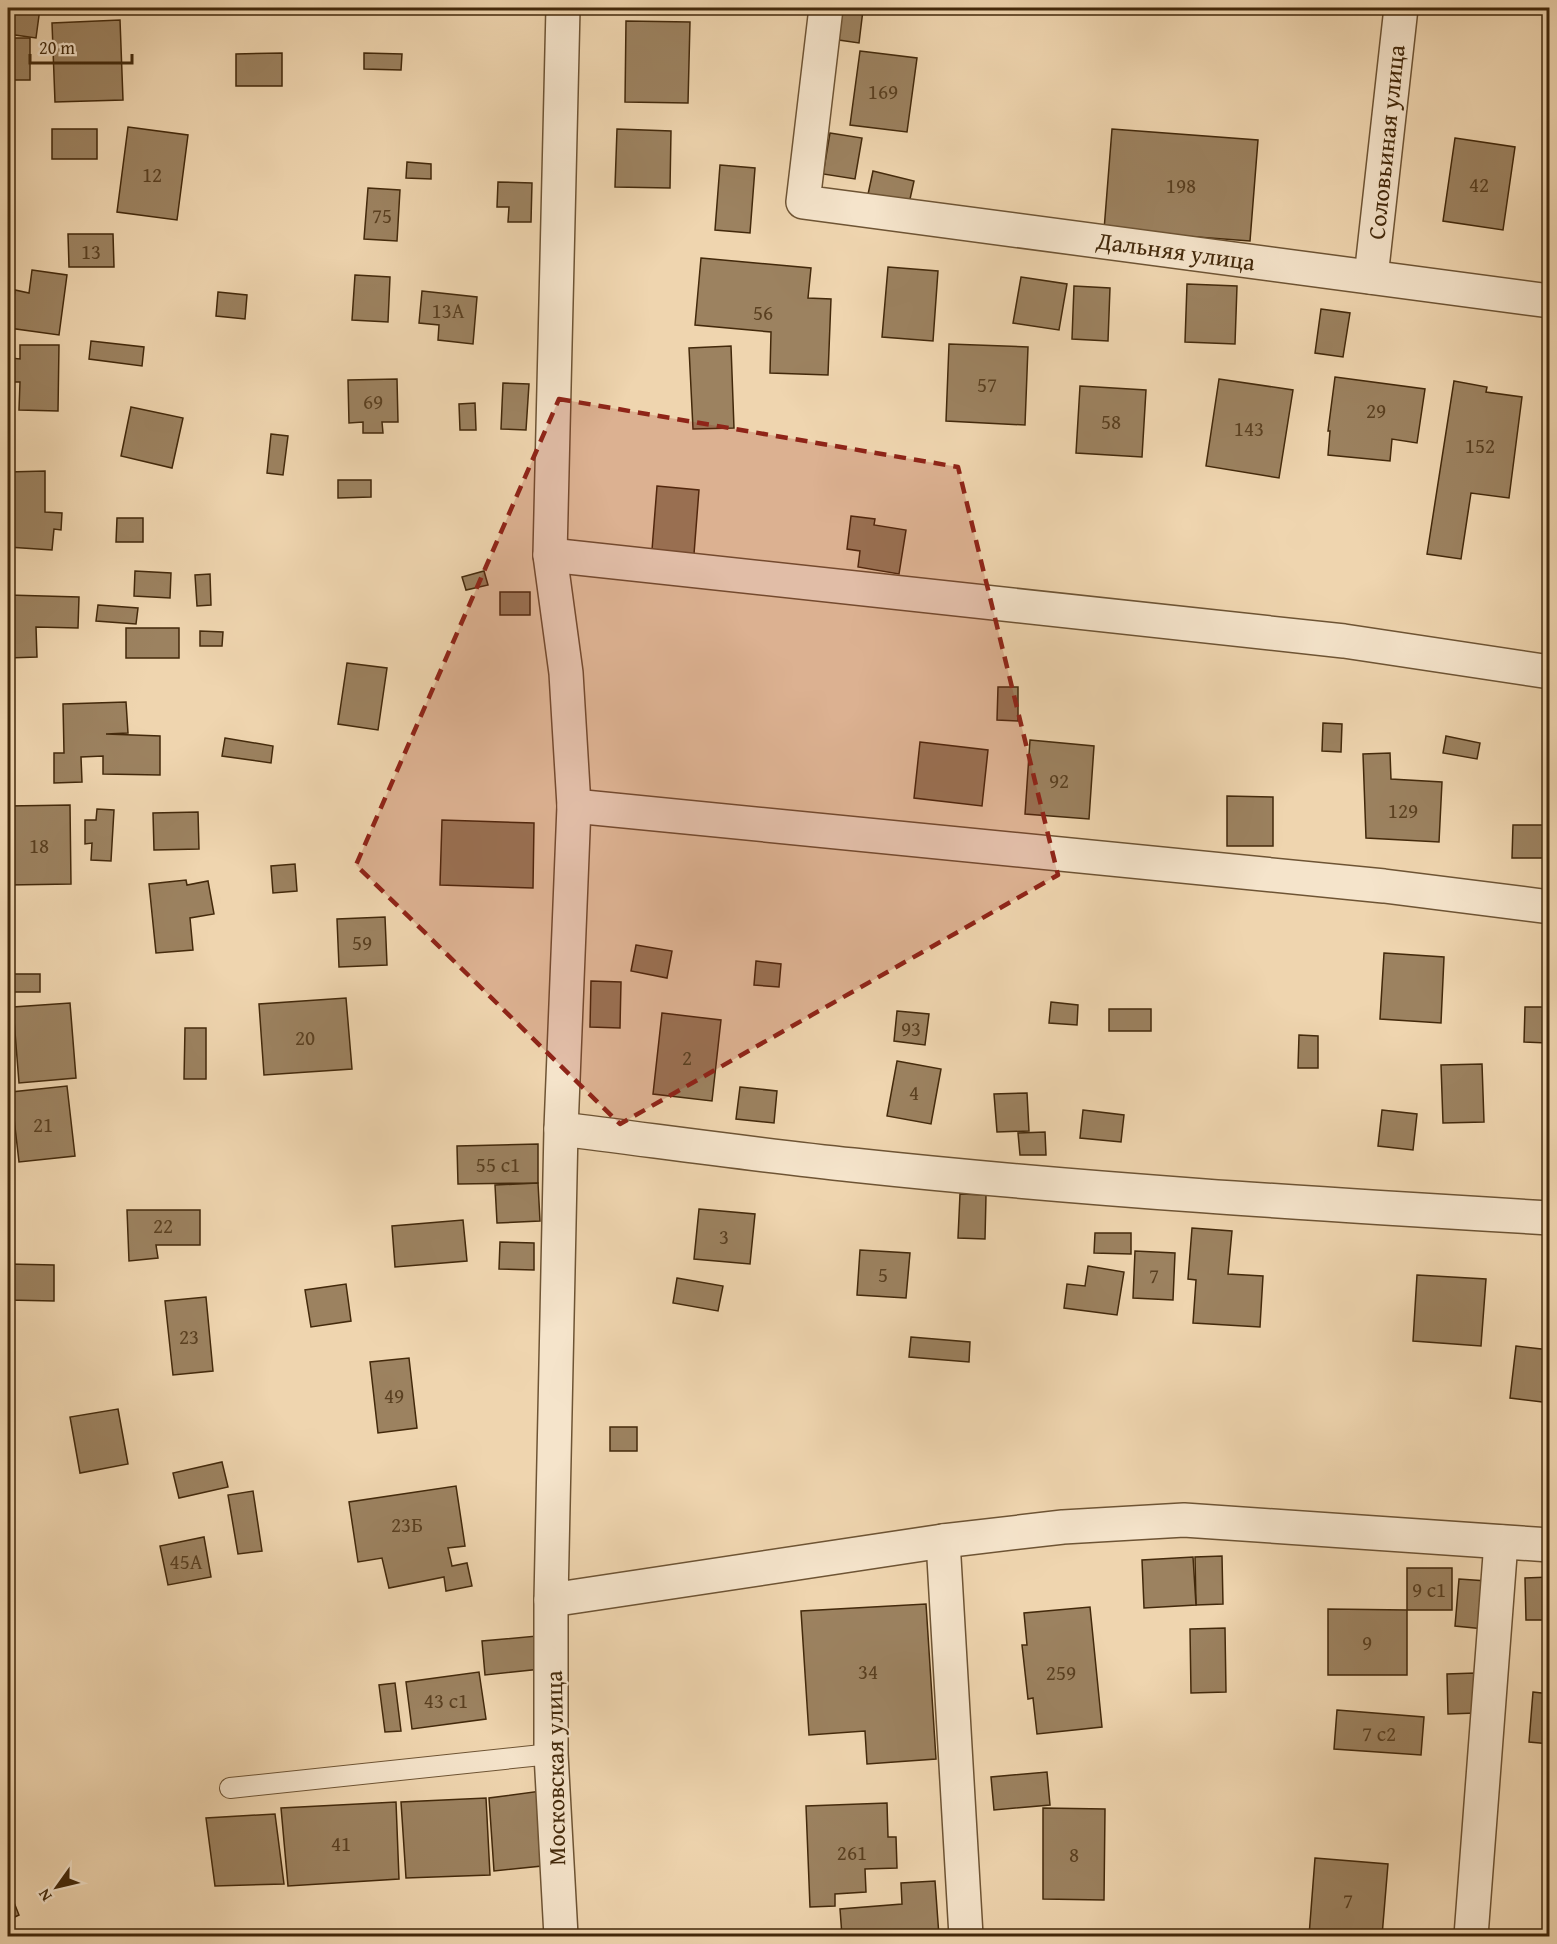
<svg xmlns="http://www.w3.org/2000/svg" width="1557" height="1944" font-family="'Gentium Book Plus',serif">
  <style>
    .building { fill: #9c8260; stroke: #43290b; stroke-width: 1.5 }
    .lines { fill: none; stroke-linecap: round; stroke-linejoin: round }
    .service-casing { stroke: #6e5434; stroke-width: 22 }
    .minor-casing { stroke: #6e5434; stroke-width: 36 }
    .tertiary-casing { stroke: #6e5434; stroke-width: 36 }
    .service { stroke: #f5e4cb; stroke-width: 20 }
    .minor { stroke: #f5e4cb; stroke-width: 33 }
    .tertiary { stroke: #f5e4cb; stroke-width: 33 }
    .marked { fill: #8f2418; fill-opacity: 0.2; stroke: #8f2418; stroke-width: 4.5; stroke-dasharray: 12 8; stroke-linejoin: round }
    .labels { text-anchor: middle; dominant-baseline: central; stroke-width: 4.5; stroke-linejoin: round; paint-order: stroke }
    .number-label { font-size: 21px; fill: #593f20 }
    .street-label { font-size: 24px; fill: #43290b; stroke: #f5e4cb }
  </style>
  <rect width="100%" height="100%" fill="#efd5af"/>
  <filter id="stains"><feTurbulence type="fractalNoise" baseFrequency=".00333" numOctaves="4"/><feColorMatrix values="0 0 0 0 .2 0 0 0 0 .09 0 0 0 0 .02 0 0 0 .5 -.17"/></filter>
  <radialGradient id="worn" r=".72"><stop offset=".6" stop-color="#630" stop-opacity="0"/><stop offset="1" stop-color="#630" stop-opacity=".3"/></radialGradient>
  <g class="building">
    <polygon points="9,8 40,8 36,38 8,34"/>
    <polygon points="836,8 863,10 859,43 832,39"/>
    <polygon points="120,20 123,100 55,102 52,23"/>
    <polygon points="626,21 690,22 688,103 625,102"/>
    <rect x="8" y="38" width="22" height="42"/>
    <polygon points="860,51 917,58 907,132 850,125"/>
    <polygon points="282,53 282,86 236,86 236,54"/>
    <polygon points="364,53 402,54 401,70 364,69"/>
    <polygon points="128,127 188,135 177,220 117,212"/>
    <rect x="52" y="129" width="45" height="30"/>
    <polygon points="617,129 671,131 670,188 615,187"/>
    <polygon points="1112,129 1258,140 1250,241 1104,230"/>
    <polygon points="830,133 862,138 855,179 823,174"/>
    <polygon points="1455,138 1515,147 1503,230 1443,221"/>
    <polygon points="407,162 431,164 431,179 406,178"/>
    <polygon points="720,165 755,168 750,233 715,230"/>
    <polygon points="873,171 914,181 908,208 867,199"/>
    <polygon points="498,182 532,183 531,222 508,222 509,207 497,207"/>
    <polygon points="368,188 400,190 397,241 364,239"/>
    <polygon points="68,234 113,234 114,267 69,267"/>
    <polygon points="701,258 811,268 808,298 831,299 828,375 770,373 771,332 695,325"/>
    <polygon points="888,267 938,271 933,341 882,337"/>
    <polygon points="32,270 67,275 59,335 9,328 15,290 29,293"/>
    <polygon points="355,275 390,277 388,322 352,320"/>
    <polygon points="1021,277 1067,284 1059,330 1013,323"/>
    <polygon points="1187,284 1237,286 1235,344 1185,342"/>
    <polygon points="1074,286 1110,288 1108,341 1072,339"/>
    <polygon points="422,291 477,297 473,344 438,340 439,325 419,323"/>
    <polygon points="218,292 247,295 245,319 216,316"/>
    <polygon points="1321,309 1350,313 1343,357 1315,353"/>
    <polygon points="91,341 144,347 142,366 89,359"/>
    <polygon points="949,344 1028,347 1025,425 946,421"/>
    <polygon points="20,345 59,345 58,411 19,410 20,382 10,382 11,358 20,359"/>
    <polygon points="731,346 734,428 693,429 689,348"/>
    <polygon points="1335,377 1425,389 1417,443 1392,439 1390,461 1328,455 1330,431 1328,431"/>
    <polygon points="397,379 398,422 382,422 383,433 363,433 363,422 349,423 348,380"/>
    <polygon points="1219,379 1293,390 1279,478 1206,466"/>
    <polygon points="1454,381 1487,387 1486,392 1522,397 1509,498 1471,493 1461,559 1427,554"/>
    <polygon points="503,383 529,384 526,430 501,429"/>
    <polygon points="1080,386 1146,390 1142,457 1076,453"/>
    <polygon points="475,403 476,430 460,430 459,404"/>
    <polygon points="131,407 183,418 172,468 121,456"/>
    <polygon points="271,434 288,436 283,475 267,473"/>
    <polygon points="45,471 45,512 62,513 61,530 54,529 52,550 8,547 8,510 13,510 13,489 8,490 8,472"/>
    <polygon points="338,480 371,480 371,497 338,498"/>
    <polygon points="657,486 699,490 694,554 652,550"/>
    <polygon points="851,516 875,519 874,525 906,530 899,574 858,567 860,551 847,549"/>
    <polygon points="117,518 143,518 143,542 116,542"/>
    <polygon points="135,571 171,573 170,598 134,596"/>
    <polygon points="484,571 488,585 466,590 462,577"/>
    <polygon points="210,574 211,605 197,606 195,575"/>
    <rect x="500" y="592" width="30" height="23"/>
    <polygon points="8,595 79,597 78,628 36,627 37,657 8,658"/>
    <polygon points="98,605 138,608 136,624 96,621"/>
    <rect x="126" y="628" width="53" height="30"/>
    <polygon points="200,631 223,632 222,646 200,646"/>
    <polygon points="347,663 387,668 378,730 338,724"/>
    <polygon points="998,687 1018,687 1018,721 997,720"/>
    <polygon points="126,702 128,733 106,734 160,736 160,775 103,774 103,756 81,757 82,782 54,783 54,753 64,753 63,704"/>
    <polygon points="1323,723 1342,724 1341,752 1322,751"/>
    <polygon points="1446,736 1480,743 1477,759 1443,753"/>
    <polygon points="225,738 273,746 271,763 222,756"/>
    <polygon points="1030,740 1094,746 1089,819 1025,814"/>
    <polygon points="920,742 988,750 982,806 914,798"/>
    <polygon points="1390,753 1391,779 1442,782 1439,842 1366,838 1363,754"/>
    <polygon points="1227,796 1273,797 1273,846 1227,846"/>
    <polygon points="70,805 71,884 8,885 8,806"/>
    <polygon points="97,809 114,810 111,861 91,860 92,843 85,844 85,820 96,820"/>
    <polygon points="198,812 199,849 154,850 153,813"/>
    <polygon points="442,820 534,823 533,888 440,885"/>
    <polygon points="1513,825 1550,825 1550,858 1512,858"/>
    <polygon points="295,864 297,891 273,893 271,866"/>
    <polygon points="186,880 187,885 208,881 214,914 190,918 193,950 156,953 149,884"/>
    <polygon points="385,917 387,965 339,967 337,919"/>
    <polygon points="636,945 672,951 667,978 631,971"/>
    <polygon points="1384,953 1444,957 1441,1023 1380,1019"/>
    <polygon points="756,961 781,964 779,987 754,985"/>
    <rect x="8" y="974" width="32" height="18"/>
    <polygon points="591,981 621,982 620,1028 590,1027"/>
    <polygon points="346,998 352,1069 264,1075 259,1004"/>
    <polygon points="1051,1002 1078,1005 1077,1025 1049,1023"/>
    <polygon points="70,1003 76,1078 19,1083 13,1007"/>
    <polygon points="1525,1007 1548,1007 1547,1043 1524,1042"/>
    <rect x="1109" y="1009" width="42" height="22"/>
    <polygon points="897,1011 929,1014 925,1045 894,1041"/>
    <polygon points="662,1013 721,1020 712,1101 653,1094"/>
    <polygon points="185,1028 206,1028 206,1079 184,1079"/>
    <polygon points="1299,1035 1318,1036 1318,1068 1298,1068"/>
    <polygon points="897,1061 941,1069 931,1124 887,1116"/>
    <polygon points="1482,1064 1484,1122 1443,1123 1441,1065"/>
    <polygon points="67,1086 75,1156 19,1162 11,1092"/>
    <polygon points="740,1087 777,1091 774,1123 736,1119"/>
    <polygon points="1027,1093 1029,1131 997,1132 994,1094"/>
    <polygon points="1083,1110 1124,1115 1121,1142 1080,1138"/>
    <polygon points="1382,1110 1417,1114 1413,1150 1378,1146"/>
    <polygon points="1045,1132 1046,1155 1020,1155 1018,1133"/>
    <polygon points="538,1144 538,1183 458,1184 457,1146"/>
    <polygon points="538,1183 540,1221 497,1223 495,1185"/>
    <polygon points="960,1194 986,1195 985,1239 958,1238"/>
    <polygon points="699,1209 755,1214 750,1264 694,1259"/>
    <polygon points="127,1210 200,1210 200,1245 156,1245 158,1258 129,1261"/>
    <polygon points="463,1220 467,1261 395,1267 392,1226"/>
    <polygon points="1192,1228 1232,1231 1228,1274 1263,1276 1260,1327 1193,1323 1196,1280 1188,1279"/>
    <polygon points="1095,1233 1131,1233 1131,1254 1094,1253"/>
    <polygon points="500,1242 534,1243 534,1270 499,1269"/>
    <polygon points="860,1250 910,1253 906,1298 857,1295"/>
    <polygon points="1135,1251 1175,1253 1173,1300 1133,1298"/>
    <polygon points="8,1264 54,1265 54,1301 8,1300"/>
    <polygon points="1088,1266 1124,1272 1117,1315 1064,1308 1067,1284 1085,1286"/>
    <polygon points="1417,1275 1486,1279 1481,1346 1413,1341"/>
    <polygon points="677,1278 723,1286 718,1311 673,1303"/>
    <polygon points="346,1284 351,1321 311,1327 305,1290"/>
    <polygon points="206,1297 213,1371 173,1375 165,1301"/>
    <polygon points="911,1337 970,1342 969,1362 909,1357"/>
    <polygon points="1516,1346 1550,1350 1550,1403 1510,1398"/>
    <polygon points="409,1358 417,1428 378,1433 370,1362"/>
    <polygon points="118,1409 128,1464 80,1473 70,1417"/>
    <rect x="610" y="1427" width="27" height="24"/>
    <polygon points="222,1462 228,1487 179,1498 173,1473"/>
    <polygon points="456,1486 465,1546 448,1548 452,1566 467,1563 472,1586 446,1591 444,1577 389,1588 382,1558 358,1562 349,1502"/>
    <polygon points="253,1491 262,1551 238,1554 228,1495"/>
    <polygon points="204,1537 211,1577 168,1585 160,1546"/>
    <polygon points="1222,1556 1223,1604 1196,1605 1195,1557"/>
    <polygon points="1193,1557 1196,1605 1144,1608 1142,1560"/>
    <rect x="1407" y="1568" width="45" height="42"/>
    <polygon points="1550,1577 1550,1620 1526,1620 1525,1578"/>
    <polygon points="1459,1579 1487,1581 1484,1629 1455,1626"/>
    <polygon points="926,1604 936,1759 867,1764 865,1731 809,1735 801,1611"/>
    <polygon points="1090,1607 1102,1727 1037,1734 1033,1698 1028,1699 1022,1645 1027,1645 1024,1613"/>
    <polygon points="1328,1609 1407,1610 1407,1675 1328,1675"/>
    <polygon points="1225,1628 1226,1692 1191,1693 1190,1629"/>
    <polygon points="537,1636 541,1669 485,1675 482,1641"/>
    <polygon points="479,1672 486,1719 412,1729 406,1682"/>
    <polygon points="1475,1673 1476,1713 1448,1714 1447,1674"/>
    <polygon points="395,1683 401,1731 385,1732 379,1685"/>
    <polygon points="1533,1692 1550,1694 1550,1744 1529,1742"/>
    <polygon points="1337,1710 1424,1717 1421,1755 1334,1749"/>
    <polygon points="1047,1772 1050,1805 994,1810 991,1777"/>
    <polygon points="541,1791 542,1866 494,1871 489,1798"/>
    <polygon points="486,1798 490,1875 406,1878 401,1802"/>
    <polygon points="396,1802 399,1879 288,1886 281,1808"/>
    <polygon points="887,1803 888,1837 896,1837 897,1868 865,1869 866,1892 835,1894 835,1906 810,1907 806,1806"/>
    <polygon points="1043,1808 1105,1809 1104,1900 1043,1899"/>
    <polygon points="275,1814 284,1884 215,1886 206,1818"/>
    <polygon points="1315,1858 1388,1864 1382,1936 1309,1936"/>
    <polygon points="935,1881 939,1936 842,1936 840,1909 902,1904 901,1883"/>
    <polygon points="11,1895 19,1915 8,1920 8,1896"/>
  </g>
  <g class="lines">
    <defs>
      <polyline id="service" points="230,1788 551,1754"/>
      <g id="minor">
        <polyline points="826,8 803,202 1550,301"/>
        <polyline points="1371,277 1401,8"/>
        <polyline points="550,555 1344,641 1550,672"/>
        <polyline points="574,806 1384,886 1550,907"/>
        <path d="M561 1129C658 1141 756 1155 853 1165 1085 1190 1317 1204 1550 1218"/>
        <polyline points="943,1541 966,1936"/>
        <polyline points="551,1600 551,1754 561,1936"/>
        <polyline points="1471,1936 1501,1542"/>
      </g>
      <polyline id="tertiary" points="563,8 550,555 566,673 574,806 561,1129 551,1600 943,1541 1063,1527 1184,1520 1550,1545"/>
    </defs>
    <use href="#service" class="service-casing"/>
    <use href="#minor" class="minor-casing"/>
    <use href="#tertiary" class="tertiary-casing"/>
    <use href="#service" class="service"/>
    <use href="#minor" class="minor"/>
    <use href="#tertiary" class="tertiary"/>
  </g>
  <path class="marked" d="M559 399 958 467 1058 875 620 1124 356 865Z"/>
  <g class="labels">
    <g class="number-label">
      <text x="883" y="91">169</text>
      <text x="152" y="174">12</text>
      <text x="1479" y="184">42</text>
      <text x="1181" y="185">198</text>
      <text x="382" y="215">75</text>
      <text x="91" y="251">13</text>
      <text x="448" y="310">13А</text>
      <text x="763" y="312">56</text>
      <text x="987" y="384">57</text>
      <text x="373" y="401">69</text>
      <text x="1376" y="410">29</text>
      <text x="1111" y="421">58</text>
      <text x="1249" y="428">143</text>
      <text x="1480" y="445">152</text>
      <text x="1059" y="780">92</text>
      <text x="1403" y="810">129</text>
      <text x="39" y="845">18</text>
      <text x="362" y="942">59</text>
      <text x="911" y="1028">93</text>
      <text x="305" y="1037">20</text>
      <text x="687" y="1057">2</text>
      <text x="914" y="1092">4</text>
      <text x="43" y="1124">21</text>
      <text x="498" y="1164">55 с1</text>
      <text x="163" y="1225">22</text>
      <text x="724" y="1236">3</text>
      <text x="883" y="1274">5</text>
      <text x="1154" y="1275">7</text>
      <text x="189" y="1336">23</text>
      <text x="394" y="1395">49</text>
      <text x="407" y="1524">23Б</text>
      <text x="186" y="1561">45А</text>
      <text x="1429" y="1589">9 с1</text>
      <text x="1367" y="1642">9</text>
      <text x="868" y="1671">34</text>
      <text x="1061" y="1672">259</text>
      <text x="446" y="1700">43 с1</text>
      <text x="1379" y="1733">7 с2</text>
      <text x="341" y="1843">41</text>
      <text x="852" y="1852">261</text>
      <text x="1074" y="1854">8</text>
      <text x="1348" y="1900">7</text>
    </g>
    <g class="street-label">
      <text transform="translate(1386 142) rotate(-84)">Соловьиная улица</text>
      <text transform="translate(1176 251) rotate(8)">Дальняя улица</text>
      <text transform="translate(555 1768) rotate(-91)">Московская улица</text>
    </g>
  </g>
  <rect width="1557" height="1944" fill="none" stroke="#efd5af" stroke-width="30"/>
  <rect x="9" y="9" width="1539" height="1926" fill="none" stroke="#43290b" stroke-width="3"/>
  <rect x="15" y="15" width="1527" height="1914" fill="none" stroke="#43290b" stroke-width="1.5"/>
  <g transform="translate(57 1887) rotate(236)" stroke="#f5e4cb" stroke-width="4.5" paint-order="stroke">
  <path d="M0-4.5L10 22L0 15L-10 22Z" fill="#43290b"/>
  <text y="-9" font-size="16" font-weight="bold" text-anchor="middle" fill="#43290b">N</text>
  </g>
  <path d="M30 54v9h102v-9" fill="none" stroke="#43290b" stroke-width="3"/>
  <text x="39" y="54" font-size="18" fill="#43290b" stroke="#f5e4cb" stroke-width="4.5" paint-order="stroke">20 m</text>
  <rect width="100%" height="100%" filter="url(#stains)"/>
  <rect width="100%" height="100%" fill="url(#worn)"/>
</svg>
